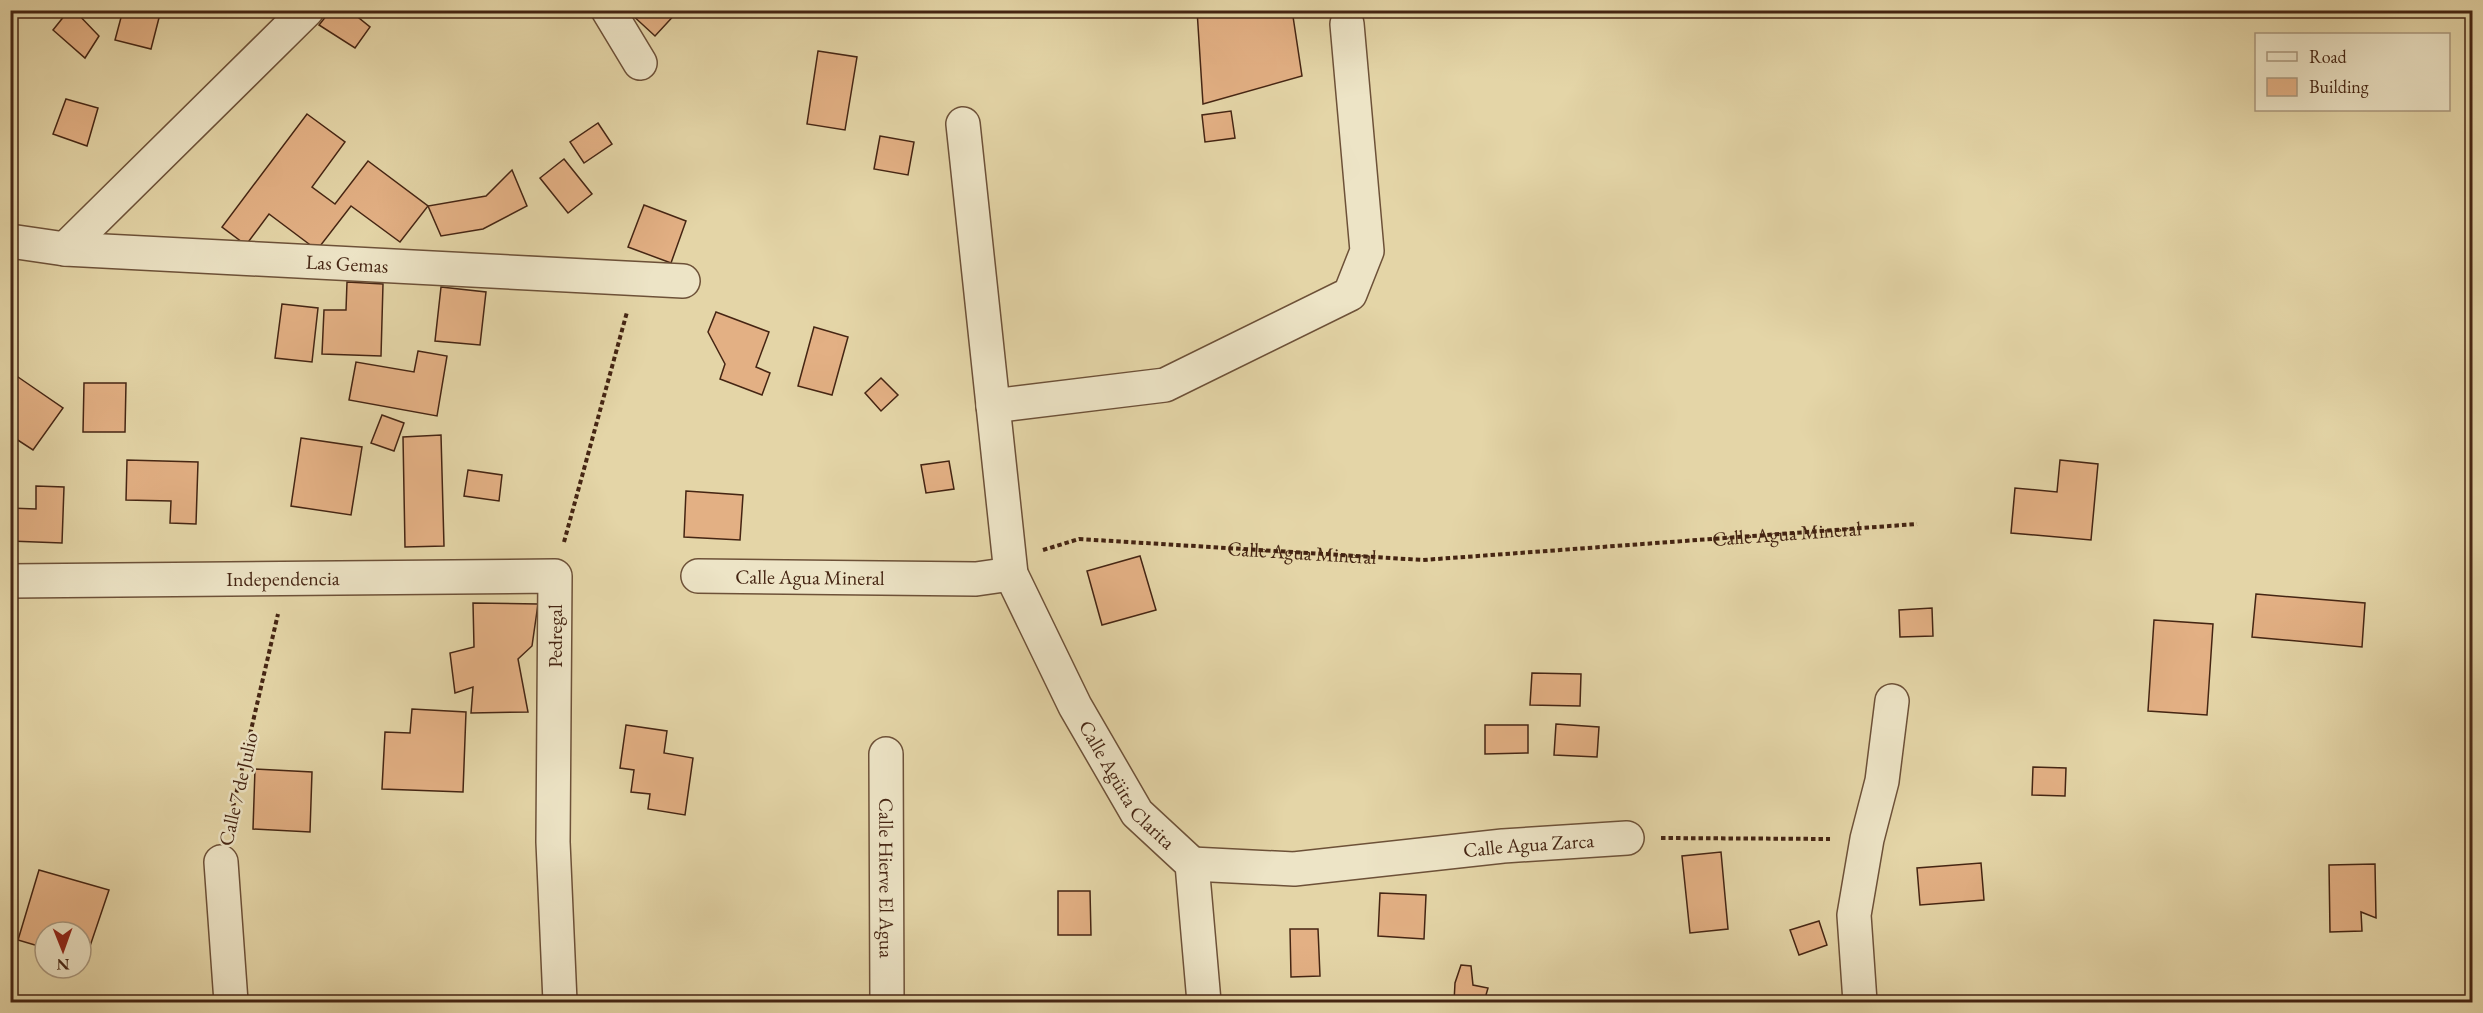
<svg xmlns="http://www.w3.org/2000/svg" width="2483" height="1013" font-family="'EB Garamond',serif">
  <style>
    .building { fill: #e3b084; stroke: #452513; stroke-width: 1.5 }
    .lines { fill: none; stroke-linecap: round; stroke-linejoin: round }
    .street-casing { stroke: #6d5138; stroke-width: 36 }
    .path { stroke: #452513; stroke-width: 4; stroke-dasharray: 4.5 3; stroke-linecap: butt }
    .street { stroke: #ede4c6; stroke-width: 33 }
    .labels { text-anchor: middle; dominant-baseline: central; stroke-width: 5; stroke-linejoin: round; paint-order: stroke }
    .street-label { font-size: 20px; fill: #452513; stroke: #ede4c6 }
  </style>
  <rect width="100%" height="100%" fill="#e4d5a7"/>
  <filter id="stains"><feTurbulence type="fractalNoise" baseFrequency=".00333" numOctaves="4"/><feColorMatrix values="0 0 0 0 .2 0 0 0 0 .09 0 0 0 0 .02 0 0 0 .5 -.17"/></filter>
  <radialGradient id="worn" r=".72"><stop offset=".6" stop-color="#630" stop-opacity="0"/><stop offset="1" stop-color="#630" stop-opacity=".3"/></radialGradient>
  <g class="building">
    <polygon points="69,10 74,10 99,36 85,58 53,30"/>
    <polygon points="123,10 147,10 160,14 151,49 115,40"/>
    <polygon points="331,10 349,10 370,27 355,48 319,25"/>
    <polygon points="632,10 679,10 655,36 630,13"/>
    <polygon points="1197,10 1292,10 1302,76 1203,104"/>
    <polygon points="818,51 857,57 845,130 807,124"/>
    <polygon points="66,99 98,108 87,146 53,134"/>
    <polygon points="1231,111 1235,138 1205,142 1202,115"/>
    <polygon points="307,114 345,142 312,187 335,204 368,161 428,206 400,242 351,206 317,250 269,214 246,245 222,227"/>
    <polygon points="598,123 612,144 584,163 570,142"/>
    <polygon points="880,136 914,142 908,175 874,169"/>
    <polygon points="564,159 592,194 568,213 540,178"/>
    <polygon points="512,170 527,206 483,229 441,236 428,206 486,196"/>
    <polygon points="644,205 686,221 671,263 628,247"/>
    <polygon points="347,282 383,284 381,356 322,354 324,310 346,310"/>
    <polygon points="441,287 486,292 480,345 435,341"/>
    <polygon points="282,304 318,308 312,362 275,358"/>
    <polygon points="716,312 769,332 756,367 770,373 762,395 720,379 725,364 708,332"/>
    <polygon points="814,327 848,337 832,395 798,386"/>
    <polygon points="418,351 447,356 437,416 349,400 356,362 414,372"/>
    <polygon points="18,377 63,408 33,450 10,435 10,388"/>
    <polygon points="881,378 898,395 881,411 865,393"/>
    <polygon points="84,383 126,383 125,432 83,432"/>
    <polygon points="382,415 404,423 394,451 371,443"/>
    <polygon points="441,435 444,546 405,547 403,437"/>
    <polygon points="301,438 362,447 351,515 291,506"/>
    <polygon points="127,460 198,462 196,524 170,523 171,501 126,500"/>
    <polygon points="2060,460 2098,464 2091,540 2011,533 2015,488 2057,492"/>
    <polygon points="949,461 954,489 926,493 921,465"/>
    <polygon points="468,470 502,475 499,501 464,496"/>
    <polygon points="36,486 64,487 62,543 10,541 10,508 36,509"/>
    <polygon points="686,491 743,495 740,540 684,537"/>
    <polygon points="1140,556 1156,610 1102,625 1087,571"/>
    <polygon points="2256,594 2365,603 2362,647 2252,637"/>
    <polygon points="473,603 538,604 532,646 518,659 528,712 471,713 473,687 455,693 450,653 474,647"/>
    <polygon points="1932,608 1933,636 1900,637 1899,610"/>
    <polygon points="2154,620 2213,624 2207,715 2148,711"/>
    <polygon points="1532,673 1581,674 1580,706 1530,705"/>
    <polygon points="412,709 466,712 463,792 382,789 385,732 410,733"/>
    <polygon points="1556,724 1599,727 1597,757 1554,755"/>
    <polygon points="626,725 667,731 664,753 693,758 685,815 648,809 650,794 631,792 634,770 620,768"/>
    <polygon points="1485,725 1528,725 1528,753 1485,754"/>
    <polygon points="2033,767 2066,768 2065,796 2032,795"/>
    <polygon points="255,769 312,772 310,832 253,829"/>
    <polygon points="1721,852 1728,929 1690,933 1682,856"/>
    <polygon points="1981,863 1984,900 1920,905 1917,868"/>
    <polygon points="2375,864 2376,918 2361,912 2362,931 2330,932 2329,865"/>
    <polygon points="39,870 109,890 85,961 81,959 81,932 45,932 45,948 18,940"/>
    <polygon points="1058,891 1090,891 1091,935 1058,935"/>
    <polygon points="1380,893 1426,895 1424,939 1378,936"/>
    <polygon points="1819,921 1827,945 1799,955 1790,930"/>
    <polygon points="1290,929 1318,929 1320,976 1291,977"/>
    <polygon points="1461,965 1471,966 1473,985 1488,988 1484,1002 1454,1002 1455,983"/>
  </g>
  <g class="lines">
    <defs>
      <g id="street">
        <polyline points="608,10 640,63"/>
        <path id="s2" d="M963 124 1011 574 1075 706 1137 813 1192 864 1204 1002"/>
        <path id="s3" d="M10 241 65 249 683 281"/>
        <polyline points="65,249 307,10"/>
        <polyline points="993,406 1165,385 1350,294 1367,251 1347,24"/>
        <path id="s4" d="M698 576 976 579 1011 574"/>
        <path id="s5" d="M10 581 555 576 553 842 560 1002"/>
        <path id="s6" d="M886 754 887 1002"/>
        <polyline points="221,862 231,1002"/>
        <path id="s7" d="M1192 864 1294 869 1503 846 1627 838"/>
        <polyline points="1860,1002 1854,915 1867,839 1882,781 1892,701"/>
      </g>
    </defs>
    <use href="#street" class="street-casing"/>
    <g class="path">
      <polyline points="564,542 627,312"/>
      <path id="s1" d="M1043 550 1079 539 1423 560 1917 524"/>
      <polyline points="228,829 278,614"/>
      <polyline points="1661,838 1830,839"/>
    </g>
    <use href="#street" class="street"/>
  </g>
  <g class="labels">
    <g class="street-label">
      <text stroke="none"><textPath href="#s3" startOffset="338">Las Gemas</textPath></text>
      <text stroke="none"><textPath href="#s1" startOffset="747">Calle Agua Mineral</textPath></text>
      <text stroke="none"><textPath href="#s1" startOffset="261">Calle Agua Mineral</textPath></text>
      <text stroke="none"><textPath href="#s4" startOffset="112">Calle Agua Mineral</textPath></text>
      <text stroke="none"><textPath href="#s5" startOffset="273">Independencia</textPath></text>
      <text transform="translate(555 636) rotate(-90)">Pedregal</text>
      <text stroke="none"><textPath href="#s2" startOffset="694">Calle Agüita Clarita</textPath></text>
      <text transform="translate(238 789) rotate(-77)">Calle 7 de Julio</text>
      <text stroke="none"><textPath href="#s7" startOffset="338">Calle Agua Zarca</textPath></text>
      <text stroke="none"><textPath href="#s6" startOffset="124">Calle Hierve El Agua</textPath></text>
    </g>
  </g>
  <rect width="2483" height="1013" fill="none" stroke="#e4d5a7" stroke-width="36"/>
  <rect x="12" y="12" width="2459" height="989" fill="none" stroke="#452513" stroke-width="3"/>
  <rect x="18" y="18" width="2447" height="977" fill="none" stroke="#452513" stroke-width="1.5"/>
  <rect x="2255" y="33" width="195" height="78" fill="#ede4c6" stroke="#aa987e" stroke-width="1.5"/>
  <rect x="2267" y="52" width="30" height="9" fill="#ede4c6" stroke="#aa987e" stroke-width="1.5"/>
  <text x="2309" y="63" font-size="18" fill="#452513">Road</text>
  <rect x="2267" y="78" width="30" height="18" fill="#e3b084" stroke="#aa987e" stroke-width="1.5"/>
  <text x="2309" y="93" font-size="18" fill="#452513">Building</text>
  <g transform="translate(63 950) rotate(179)"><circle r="28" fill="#ede4c6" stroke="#aa987e" stroke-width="1.5"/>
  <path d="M0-4.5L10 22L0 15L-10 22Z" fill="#8f2418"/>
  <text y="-9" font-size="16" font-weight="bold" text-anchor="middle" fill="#452513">N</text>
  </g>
  <rect width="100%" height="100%" filter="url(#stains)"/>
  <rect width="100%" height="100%" fill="url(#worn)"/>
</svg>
